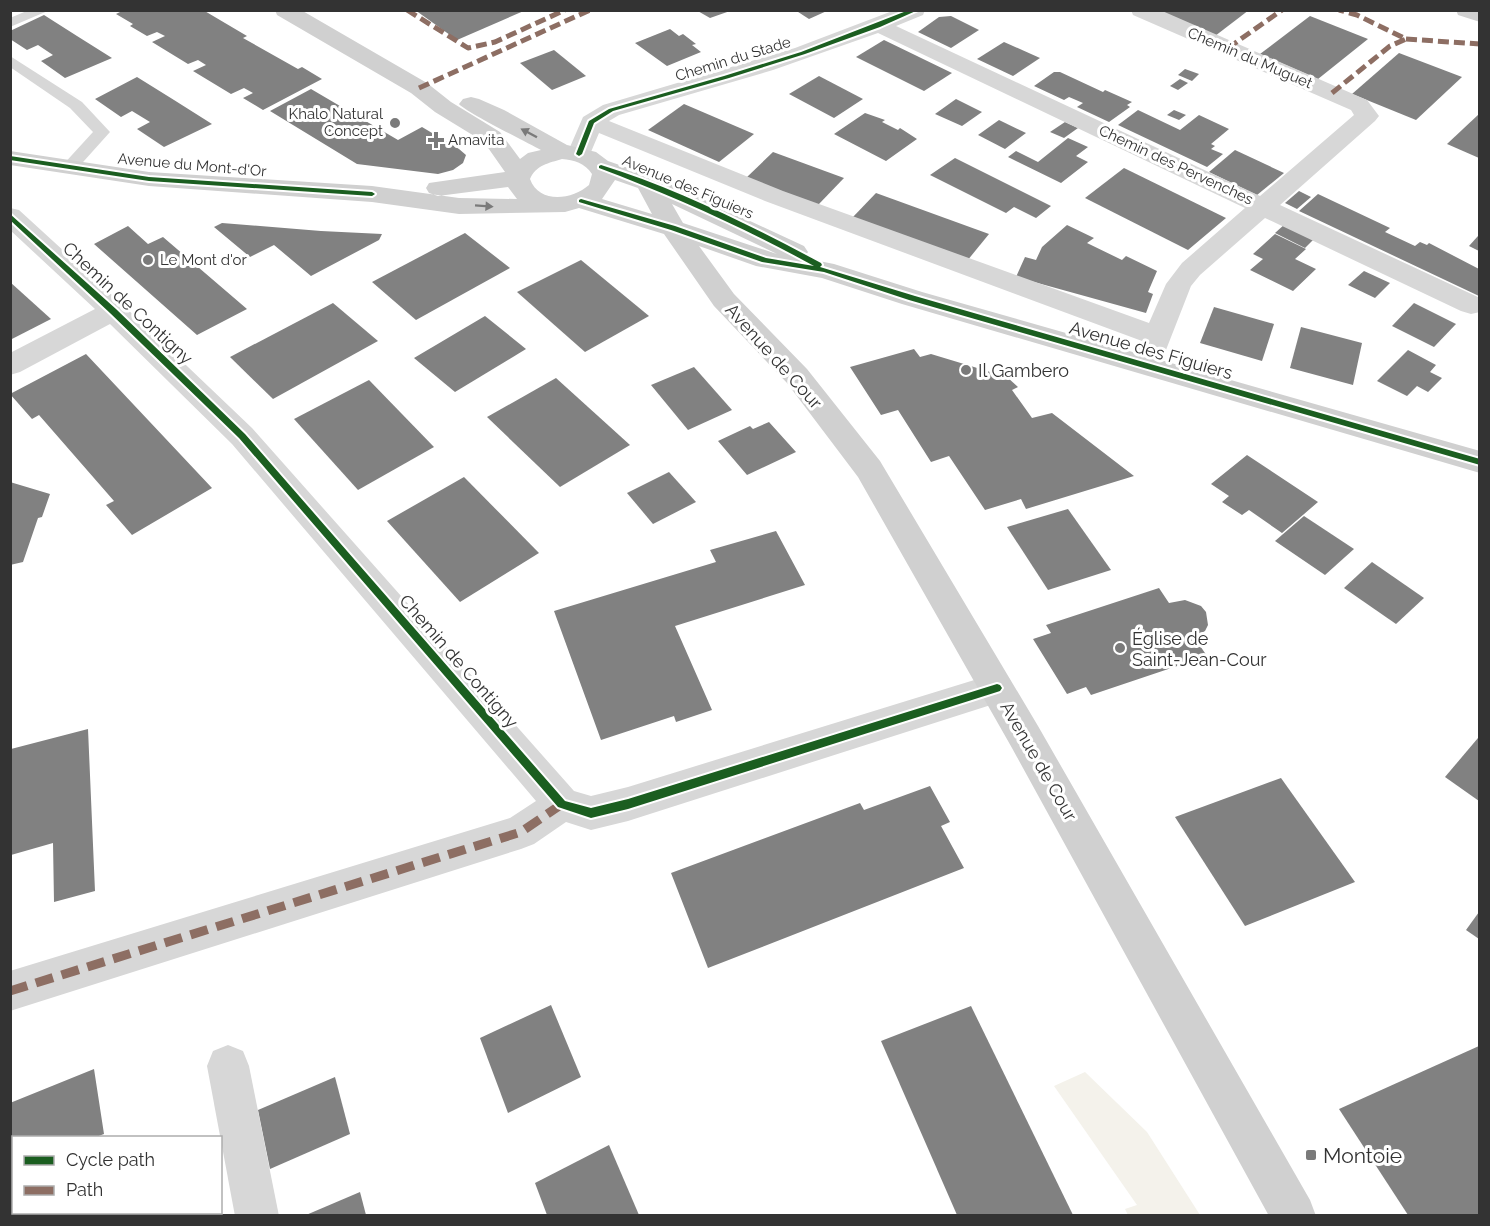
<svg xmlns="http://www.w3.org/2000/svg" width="1490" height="1226" font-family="Raleway,sans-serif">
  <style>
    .green { fill: #f4f2eb }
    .building { fill: #818181 }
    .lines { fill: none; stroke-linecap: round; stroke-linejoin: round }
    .lane { fill: #d7d7d7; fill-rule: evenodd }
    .street { fill: #d7d7d7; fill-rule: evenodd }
    .secondary { fill: #d0d0d0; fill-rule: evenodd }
    .quiet-far1 { stroke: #8d6e63; stroke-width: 5; stroke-dasharray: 11 5; stroke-linecap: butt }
    .quiet { stroke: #8d6e63; stroke-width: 9; stroke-dasharray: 18 9; stroke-linecap: butt }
    .cycleway-casing { stroke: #fff; stroke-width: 4 }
    .cycleway { fill: #1b5e20; fill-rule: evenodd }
    .oneway { fill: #7a7a7a }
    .poi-dot { fill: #7a7a7a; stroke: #fff; stroke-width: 2 }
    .labels { text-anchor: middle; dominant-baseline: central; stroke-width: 6; stroke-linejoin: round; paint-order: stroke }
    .far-street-label { font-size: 15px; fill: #333; stroke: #fff }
    .far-poi-label { font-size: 15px; fill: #333; stroke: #fff; text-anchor: start }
    .street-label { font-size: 18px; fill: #333; stroke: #fff }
    .poi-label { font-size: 18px; fill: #333; stroke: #fff; text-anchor: start }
    .near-poi-label { font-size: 21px; fill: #333; stroke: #fff; text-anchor: start }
  </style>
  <rect width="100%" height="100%" fill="#fff"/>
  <polygon class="green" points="1085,1072 1147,1132 1200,1215 1128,1215 1125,1209 1137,1205 1054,1086"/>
  <g class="building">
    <polygon points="124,10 203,10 247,36 243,38 298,69 302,67 322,79 263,110 243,98 253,93 244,88 231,94 193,71 206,65 198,60 188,64 152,42 165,36 157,32 147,36 130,26 133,24 116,14"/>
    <polygon points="415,10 526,10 457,40"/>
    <polygon points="696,10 730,10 730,11 710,18"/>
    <polygon points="795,10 829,10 809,19"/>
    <polygon points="1164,10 1249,10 1215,36 1161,13"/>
    <polygon points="44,15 77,36 112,58 65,78 41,61 53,55 38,45 27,50 10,39 10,31"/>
    <polygon points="951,16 979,30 951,48 918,32 939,17"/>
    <polygon points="1310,16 1368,39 1318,79 1260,54"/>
    <polygon points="670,29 679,36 683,34 696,44 692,45 701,52 667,66 635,43"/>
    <polygon points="884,40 952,73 924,91 856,57"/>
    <polygon points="1004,42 1040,58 1013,76 977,59"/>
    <polygon points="554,50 586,76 552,90 520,63"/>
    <polygon points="1399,53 1462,77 1416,120 1352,94"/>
    <polygon points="1185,69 1199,74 1192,81 1178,75"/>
    <polygon points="1054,72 1060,72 1103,92 1105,90 1132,102 1127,105 1130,107 1109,122 1077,107 1083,103 1069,97 1064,100 1034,86"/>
    <polygon points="819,76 863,99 834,118 789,94"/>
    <polygon points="137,77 174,100 212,124 164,147 137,129 150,122 132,111 121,117 95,99"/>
    <polygon points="1180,79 1188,83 1178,90 1170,86"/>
    <polygon points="311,89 398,140 422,127 459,149 466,155 463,163 453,170 438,174 357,164 270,111"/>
    <polygon points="956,99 982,112 962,126 935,114"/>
    <polygon points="684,104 754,134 719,162 648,130"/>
    <polygon points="1138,110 1180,130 1199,115 1229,129 1211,144 1215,146 1211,149 1223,154 1207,167 1118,125"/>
    <polygon points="1174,110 1186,115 1179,120 1167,115"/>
    <polygon points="865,113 885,120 882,122 898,130 900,128 917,139 886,161 834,134"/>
    <polygon points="1479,114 1479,158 1447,144"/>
    <polygon points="999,120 1026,133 1005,149 978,135"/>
    <polygon points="1065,122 1078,128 1064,138 1050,132"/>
    <polygon points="1068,138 1088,147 1076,156 1088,162 1061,183 1008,157 1016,151 1038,162"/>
    <polygon points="1235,150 1284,173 1257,195 1209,172"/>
    <polygon points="773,152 844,178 818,205 746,178"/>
    <polygon points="955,158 1051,206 1036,218 1014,207 1006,213 930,175"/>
    <polygon points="1124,168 1226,218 1188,250 1085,198"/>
    <polygon points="1299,191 1311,197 1297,209 1285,203"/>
    <polygon points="876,193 989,234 967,261 852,218"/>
    <polygon points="1318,194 1390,228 1385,232 1415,246 1420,242 1427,245 1429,243 1479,269 1479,296 1299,211"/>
    <polygon points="222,223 321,231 382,234 379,240 311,276 274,245 250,257 214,227"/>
    <polygon points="1285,224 1315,238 1305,248 1275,233"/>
    <polygon points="1067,225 1094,238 1087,243 1122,260 1126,256 1157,271 1148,292 1153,294 1146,313 1016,277 1025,257 1036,260 1042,247"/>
    <polygon points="128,226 148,244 163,237 247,309 197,335 94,244"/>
    <polygon points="465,233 510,268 416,320 372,282"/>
    <polygon points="1275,234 1306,249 1295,259 1316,269 1293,291 1250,270 1263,259 1253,254"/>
    <polygon points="1478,236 1479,237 1479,251 1469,246"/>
    <polygon points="581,260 649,316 585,352 517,292"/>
    <polygon points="1364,271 1390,283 1375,298 1348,285"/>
    <polygon points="10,282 51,319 10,340"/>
    <polygon points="333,303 378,341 273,399 230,357"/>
    <polygon points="1414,303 1456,324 1434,347 1392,326"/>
    <polygon points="1214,307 1274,324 1262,361 1200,343"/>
    <polygon points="485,316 526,349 455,392 414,358"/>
    <polygon points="1301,327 1362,343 1353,385 1290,368"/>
    <polygon points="914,349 920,357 931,354 1007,377 1018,387 1012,390 1032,418 1052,413 1134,476 1026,509 1021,499 985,510 949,456 931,462 898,410 881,415 850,367"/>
    <polygon points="1408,350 1436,365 1430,372 1442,378 1428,392 1417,386 1407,396 1377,381"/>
    <polygon points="86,354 212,488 132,535 106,505 114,501 39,415 32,419 10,394"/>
    <polygon points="694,367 732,410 688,430 651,385"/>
    <polygon points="556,378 630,445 560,487 487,417"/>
    <polygon points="369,380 434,447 358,490 294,419"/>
    <polygon points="769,422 796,452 747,475 718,441 750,426 753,429"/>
    <polygon points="1247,455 1318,502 1282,533 1249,510 1242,515 1222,502 1229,496 1211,484"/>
    <polygon points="669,472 696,502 653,524 627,493"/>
    <polygon points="464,477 539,553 460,602 387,521"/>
    <polygon points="10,482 50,494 42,517 38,518 23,562 10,565"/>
    <polygon points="1068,509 1111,570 1048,590 1007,527"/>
    <polygon points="1304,516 1354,549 1325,575 1275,541"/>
    <polygon points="776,531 805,585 675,626 712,710 676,722 674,716 601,740 554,611 716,562 710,550"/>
    <polygon points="1372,562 1424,598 1396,624 1344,588"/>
    <polygon points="1159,588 1169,603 1185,600 1201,606 1206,612 1208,625 1205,631 1194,637 1207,656 1091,695 1086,687 1067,694 1033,639 1051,633 1046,625"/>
    <polygon points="88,729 95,891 54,902 53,843 11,855 11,749"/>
    <polygon points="1478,738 1479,740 1479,801 1445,777"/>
    <polygon points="1281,778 1355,882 1245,926 1175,817"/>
    <polygon points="930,786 950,822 941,826 964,868 708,968 671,873 860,803 864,810"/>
    <polygon points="1479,912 1479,939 1466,930"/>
    <polygon points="551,1005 581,1077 508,1113 480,1038"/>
    <polygon points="971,1006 1073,1215 957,1215 881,1041"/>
    <polygon points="1479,1046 1479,1215 1408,1215 1339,1109"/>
    <polygon points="94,1069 104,1134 96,1137 14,1137 14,1212 101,1212 101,1215 10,1215 10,1202 13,1201 10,1188 10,1103"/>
    <polygon points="335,1077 350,1134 270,1169 258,1110"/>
    <polygon points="609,1145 639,1215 547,1215 535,1183"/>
    <polygon points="360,1192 366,1215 306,1215"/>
  </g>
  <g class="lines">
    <g class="lane">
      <polygon points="29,10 50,10 10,27 10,18"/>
      <polygon points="10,56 82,102 110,132 75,171 63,171 61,167 93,132 70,108 10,67"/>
    </g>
    <g class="street">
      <path d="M895 10H925L923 15 896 26 1260 196 1354 115 1351 110 1133 15 1131 10H1160L1367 100 1379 116 1375 121 1280 205 1480 298V312L1471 314 1461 311 1265 218 1200 275 1191 286 1164 355 1160 362 1150 365 1140 362 1136 355 1142 341 765 201 599 133 588 159 579 161 570 159 567 154 583 117 603 105 795 48ZM878 33 1245 208 1182 263 1166 284 1149 323 783 191 609 121 619 115 773 70Z"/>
      <polygon points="10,208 19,210 123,305 252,428 574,791 591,796 628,787 997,673 1009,678 1014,688 1009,698 997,703 628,821 591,830 566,822 534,844 521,849 10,1011 10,971 510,818 536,801 232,444 110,324 20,372 10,375 10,353 95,309 10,230"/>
      <polygon points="228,1045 243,1051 249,1066 279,1216 235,1216 207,1066 213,1051"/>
    </g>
    <g class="secondary">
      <path d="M275 10H301L427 83 451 102 500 132 520 159 528 153 541 150C528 143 464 111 459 104L463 99 471 97 479 99 504 110 567 145 596 152 608 161 657 178 804 246 808 252 804 258 834 264 922 292 1480 451V473L902 304 822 278 756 266 699 246 734 294 807 369 880 461 1038 726 1310 1200 1316 1216H1269L1012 748 858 477 787 383 714 306 664 234 579 208 565 212 459 214 372 202 149 186 10 165V151L149 172 372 186 459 198 517 199 508 187 438 196 429 193 426 188 429 183 505 172 484 142 435 112 411 93 277 15ZM562 159C574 160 585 163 592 174L589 185C572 200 539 204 530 179 536 165 549 163 562 159ZM615 180 638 188 652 214 602 199ZM672 204 777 254 683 223Z"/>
      <polygon points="1456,10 1480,10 1480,22 1458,15"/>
    </g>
    <g class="quiet-far1">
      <polyline points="407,10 468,48 495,42 565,10"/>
      <polyline points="1406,39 1480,44"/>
      <polyline points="1228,48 1282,10"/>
      <polyline points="419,88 590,10"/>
      <polyline points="1332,93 1390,46 1406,39 1357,15 1339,10"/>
    </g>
    <polyline class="quiet" points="10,991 521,832 562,804"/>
    <defs>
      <g id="cycleway">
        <polygon points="909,10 918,10 880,27 805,54 729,78 613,111 594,123 582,154 579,156 576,154 589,121 609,109 724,76 801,52"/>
        <polygon points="10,156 149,177 372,192 375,194 372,196 149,181 10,160"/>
        <path d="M601 165C676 188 752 226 821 263L822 265 820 267 915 296 1480 459V465L909 300 824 272 762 262 671 230 579 202V200L581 199 675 226 766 258 814 266C745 228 673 196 599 168V166Z"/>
        <polygon points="10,214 116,309 245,434 565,801 591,808 628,799 997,684 1000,685 1002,688 1000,691 997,692 628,809 591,818 558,807 239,438 110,313 10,220"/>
      </g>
    </defs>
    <use href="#cycleway" class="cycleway-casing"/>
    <use href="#cycleway" class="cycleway"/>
  </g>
  <defs><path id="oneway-solid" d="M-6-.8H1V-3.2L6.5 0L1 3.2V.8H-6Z" transform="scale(1.5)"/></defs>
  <g class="oneway">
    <use href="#oneway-solid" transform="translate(529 133) rotate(-152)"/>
    <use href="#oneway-solid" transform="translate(484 206) rotate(4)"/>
  </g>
  <g class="poi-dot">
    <circle cx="395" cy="123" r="6"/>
    <path d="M433 131h6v6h6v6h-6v6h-6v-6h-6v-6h6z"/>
    <circle cx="148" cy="260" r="6"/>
    <circle cx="966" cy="370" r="6"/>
    <circle cx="1120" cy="648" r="6"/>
    <rect x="1305" y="1149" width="12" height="12" rx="3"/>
  </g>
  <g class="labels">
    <g class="far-street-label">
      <text transform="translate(1250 58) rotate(23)">Chemin du Muguet</text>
      <text transform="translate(733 59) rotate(-17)">Chemin du Stade</text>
      <text transform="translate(192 165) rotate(5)">Avenue du Mont-d'Or</text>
      <text transform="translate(1176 165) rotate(25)">Chemin des Pervenches</text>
      <text transform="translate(688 187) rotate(23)">Avenue des Figuiers</text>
    </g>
    <g class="far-poi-label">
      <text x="383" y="114" text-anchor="end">Khalo Natural<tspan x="383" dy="17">Concept</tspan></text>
      <text x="448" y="140">Amavita</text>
      <text x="160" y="260">Le Mont d'or</text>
    </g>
    <g class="street-label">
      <text transform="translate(128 303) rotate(43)">Chemin de Contigny</text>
      <text transform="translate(1151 350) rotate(16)">Avenue des Figuiers</text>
      <text transform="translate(774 356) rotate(48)">Avenue de Cour</text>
      <text transform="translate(459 661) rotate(49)">Chemin de Contigny</text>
      <text transform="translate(1039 761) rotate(60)">Avenue de Cour</text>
    </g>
    <g class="poi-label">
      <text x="978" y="370">Il Gambero</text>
      <text x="1132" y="638">Église de<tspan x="1132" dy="21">Saint-Jean-Cour</tspan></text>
    </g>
    <g class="near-poi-label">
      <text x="1323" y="1155">Montoie</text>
    </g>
  </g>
  <rect width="1490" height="1226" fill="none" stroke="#333333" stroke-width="24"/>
  <rect x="12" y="1136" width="210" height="78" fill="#ffffff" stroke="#adadad" stroke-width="1.5"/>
  <rect x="24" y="1156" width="30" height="9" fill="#1b5e20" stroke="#adadad" stroke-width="1.5"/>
  <text x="66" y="1166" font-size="18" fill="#333333">Cycle path</text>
  <rect x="24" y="1186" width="30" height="9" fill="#8d6e63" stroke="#adadad" stroke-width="1.5"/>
  <text x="66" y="1196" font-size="18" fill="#333333">Path</text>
</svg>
